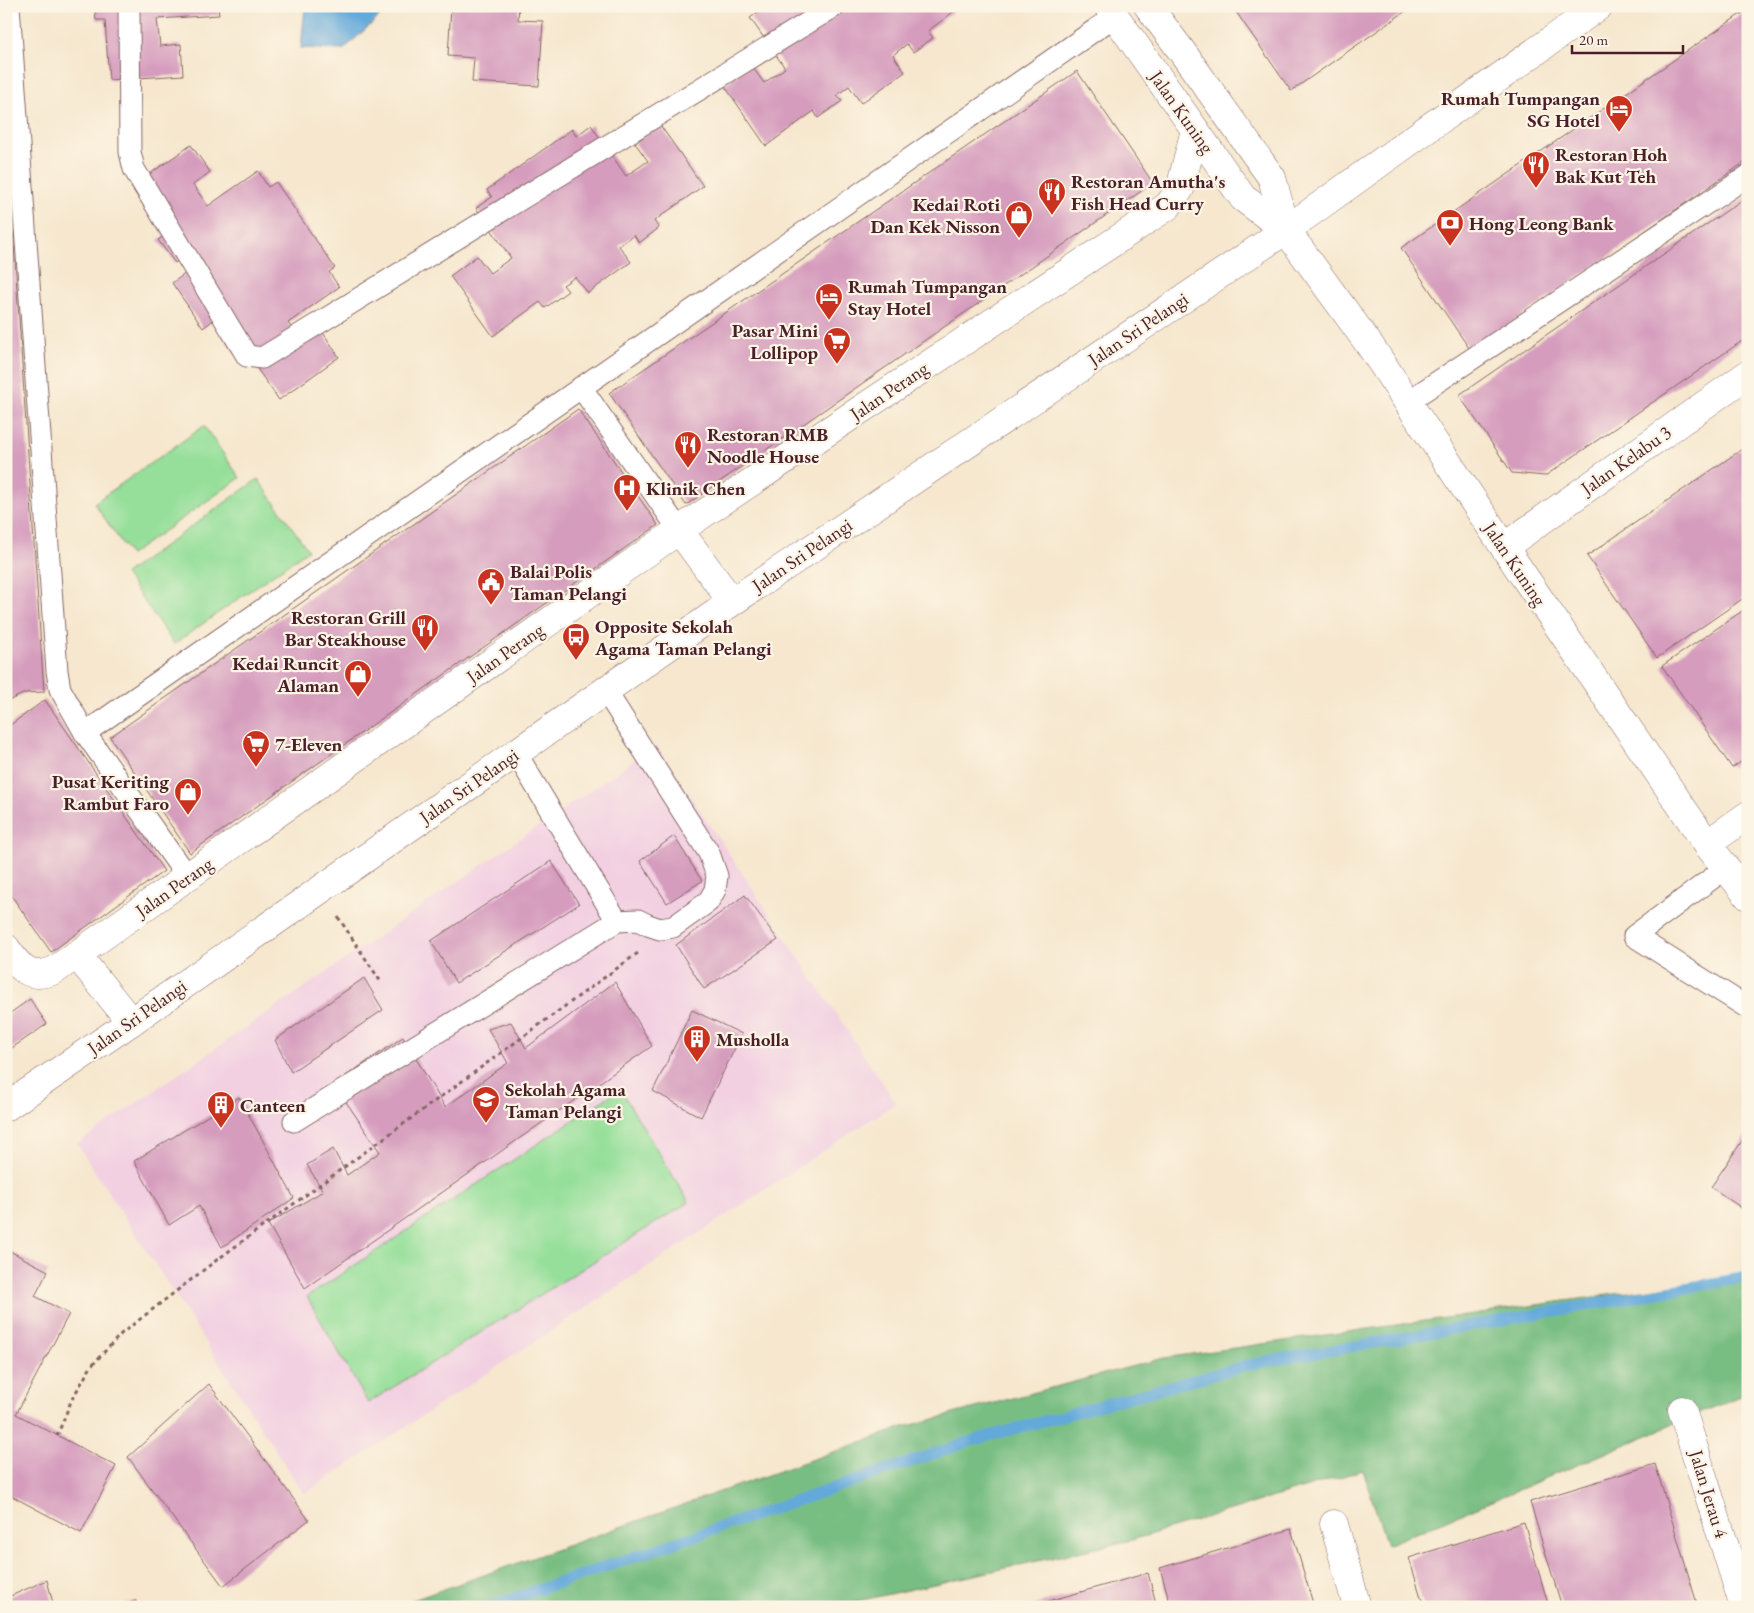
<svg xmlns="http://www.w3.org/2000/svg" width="1754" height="1613" font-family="'EB Garamond',serif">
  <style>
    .built { fill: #f2d0e2 }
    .green { fill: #95df9a; stroke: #707f62 }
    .forest { fill: #78be82; stroke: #616e56 }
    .water { fill: #64a9da; stroke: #576482 }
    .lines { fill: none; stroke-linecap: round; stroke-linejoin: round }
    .stream { stroke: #64a9da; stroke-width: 11 }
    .building { fill: #d59cbd }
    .lane-casing { stroke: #866564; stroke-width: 23 }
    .street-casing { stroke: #866564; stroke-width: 29 }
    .secondary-casing { stroke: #866564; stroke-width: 29 }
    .path { stroke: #866564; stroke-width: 3; stroke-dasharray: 4 4; stroke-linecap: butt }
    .lane { stroke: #fff; stroke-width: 21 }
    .street { stroke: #fff; stroke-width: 28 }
    .secondary { stroke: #fff; stroke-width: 28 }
    .labels { text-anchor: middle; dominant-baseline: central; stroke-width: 4.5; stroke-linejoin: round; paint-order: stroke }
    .poi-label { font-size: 19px; font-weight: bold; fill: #4a1f2b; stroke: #fcf5e5; text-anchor: start }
    .street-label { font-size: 19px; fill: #4a1f2b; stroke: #fcf5e5 }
  </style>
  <rect width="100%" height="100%" fill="#fcf5e5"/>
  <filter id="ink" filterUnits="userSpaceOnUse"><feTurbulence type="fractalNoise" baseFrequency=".02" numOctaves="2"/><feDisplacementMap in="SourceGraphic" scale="10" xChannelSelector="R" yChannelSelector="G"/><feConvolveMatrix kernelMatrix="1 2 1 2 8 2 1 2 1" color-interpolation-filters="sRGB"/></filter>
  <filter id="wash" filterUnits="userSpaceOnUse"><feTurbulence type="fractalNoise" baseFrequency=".0096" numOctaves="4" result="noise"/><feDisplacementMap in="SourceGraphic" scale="20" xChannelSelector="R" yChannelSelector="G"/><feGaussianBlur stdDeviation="1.12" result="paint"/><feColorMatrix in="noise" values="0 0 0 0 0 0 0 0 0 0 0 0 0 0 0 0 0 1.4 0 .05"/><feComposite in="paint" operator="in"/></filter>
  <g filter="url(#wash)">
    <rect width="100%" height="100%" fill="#f6e7ce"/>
    <polygon class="built" points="656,745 896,1103 304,1494 77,1144"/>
    <g class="green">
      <polygon points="204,426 240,478 130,555 94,503"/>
      <polygon points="258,479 308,550 174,644 125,574"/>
      <polygon points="620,1089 689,1202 368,1403 307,1297"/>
    </g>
    <polygon class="forest" points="1748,1275 1748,1393 1387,1545 1363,1470 1132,1540 831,1607 393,1607 904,1427 1164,1358"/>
    <polygon class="water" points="305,6 391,6 344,49 339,50 301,48"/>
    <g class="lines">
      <polyline class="stream" points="488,1607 974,1440 1248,1365 1748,1277"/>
    </g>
    <g id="blocks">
      <g class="building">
        <polygon points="95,6 218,6 219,15 157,19 160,46 181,44 183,75 109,80 105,20 96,20"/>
        <polygon points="451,6 519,6 518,20 543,21 539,86 472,82 474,58 448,56"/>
        <polygon points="766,6 961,6 928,31 933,38 913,52 907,44 893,55 905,72 861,103 849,86 837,95 842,101 818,118 814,111 766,146 724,85 751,65 764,83 785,68 750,18"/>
        <polygon points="1232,6 1413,6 1291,91"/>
        <polygon points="1748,9 1748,160 1471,351 1401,248"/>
        <polygon points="1077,71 1153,183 686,505 609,393"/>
        <polygon points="591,125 626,176 648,161 635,143 660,125 703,186 654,221 659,228 639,243 634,235 619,246 631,262 588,293 575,277 563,285 568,291 545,308 540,302 493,336 450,276 477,256 490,273 511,258 476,208 492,197 487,190 572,129 576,136"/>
        <polygon points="191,145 210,172 193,185 208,206 258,171 268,187 276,182 335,268 329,272 339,287 288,323 304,344 322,331 339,357 279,400 244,350 236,355 222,335 230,330 220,315 203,328 172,283 189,271 180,259 175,263 158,240 164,236 131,187"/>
        <polygon points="6,156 8,156 9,171 6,171"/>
        <polygon points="1748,196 1748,337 1545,476 1512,473 1459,395"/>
        <polygon points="6,200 11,200 44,692 25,693 6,702"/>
        <polygon points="578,409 658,525 190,853 110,737"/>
        <polygon points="1748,445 1748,595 1657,658 1587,556"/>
        <polygon points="1748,607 1748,757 1732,768 1662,666"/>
        <polygon points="45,700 164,871 51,952 6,888 6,728"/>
        <polygon points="674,836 702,881 667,903 640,861"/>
        <polygon points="551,861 579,904 456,983 431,941"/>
        <polygon points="745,895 778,940 704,989 676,945"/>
        <polygon points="364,978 383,1010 291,1072 275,1040"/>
        <polygon points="615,982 652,1046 305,1288 268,1224 323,1191 307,1165 333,1149 347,1175 380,1152 334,1084 403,1037 445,1107 508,1063 488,1029 511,1022 526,1048"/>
        <polygon points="30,999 47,1024 6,1052 6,1010 9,1014"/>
        <polygon points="692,1010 742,1034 701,1117 653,1091"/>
        <polygon points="239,1097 294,1198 222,1247 199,1206 169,1225 134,1161"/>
        <polygon points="1748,1132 1748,1211 1746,1211 1711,1187"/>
        <polygon points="6,1249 48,1271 35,1296 69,1314 16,1414 116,1466 81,1533 6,1493"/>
        <polygon points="209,1384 309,1520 223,1586 128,1457"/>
        <polygon points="1655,1464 1698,1607 1562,1607 1530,1502"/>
        <polygon points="1524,1522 1549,1607 1424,1607 1409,1558"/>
        <polygon points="1291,1529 1314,1607 1171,1607 1160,1568"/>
        <polygon points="1148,1573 1157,1607 1031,1607 1031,1606"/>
        <polygon points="47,1580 54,1607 6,1607 6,1598"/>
        <polygon points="136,1601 137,1607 118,1607 118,1606"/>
      </g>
    </g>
  </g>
  <g filter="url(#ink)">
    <use href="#blocks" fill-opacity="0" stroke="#866564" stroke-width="1"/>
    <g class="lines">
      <defs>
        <g id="lane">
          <polyline points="9,6 57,671 60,689 85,733 188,878"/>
          <polyline points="129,6 130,152 134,169 247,356 262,358 835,6"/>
          <polyline points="581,387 679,530"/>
          <polyline points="1407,402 1748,176"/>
          <polyline points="85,733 1115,16"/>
          <polyline points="516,753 617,921"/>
          <polyline points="1726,868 1634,936 1748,1008"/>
          <polyline points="294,1121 617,921 638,920 648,925 660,929 673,927 708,902 715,890 717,876 709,853 605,690"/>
        </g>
        <g id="street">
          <polyline points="1286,230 1599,6"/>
          <polyline points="679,530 732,602"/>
          <polyline points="1504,547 1748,374"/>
          <polyline points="1707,844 1748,815"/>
          <path d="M6 948C20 968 29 981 55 970L679 530 1168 206 1180 189 1195 130"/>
          <polyline points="77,955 131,1022"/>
          <polyline points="1682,1410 1744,1607"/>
          <polyline points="1334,1524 1357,1607"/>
        </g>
        <g id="secondary">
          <polyline points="1108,6 1243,198 1286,230 1371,347 1504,547 1707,844 1748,896"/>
          <polyline points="1148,6 1183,53 1272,178 1286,230"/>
          <polyline points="6,1107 131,1022 732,602 1286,230"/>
        </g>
      </defs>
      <use href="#lane" class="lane-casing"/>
      <use href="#street" class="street-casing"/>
      <use href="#secondary" class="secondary-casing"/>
      <g class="path">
        <polyline points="338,917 381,982"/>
        <polyline points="57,1436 72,1399 92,1365 122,1333 214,1262 638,953"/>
      </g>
      <use href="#lane" class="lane"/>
      <use href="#street" class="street"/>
      <use href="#secondary" class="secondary"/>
    </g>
  </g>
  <defs>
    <symbol id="hotel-pin" viewBox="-11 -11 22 30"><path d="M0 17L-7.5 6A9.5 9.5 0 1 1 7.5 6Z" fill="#c8321e" stroke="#fcf5e5"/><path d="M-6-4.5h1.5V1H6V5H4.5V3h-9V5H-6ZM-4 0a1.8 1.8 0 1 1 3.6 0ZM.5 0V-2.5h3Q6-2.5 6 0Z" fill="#fff"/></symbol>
    <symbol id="restaurant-pin" viewBox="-11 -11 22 30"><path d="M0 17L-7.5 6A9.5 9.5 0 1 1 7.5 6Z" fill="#c8321e" stroke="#fcf5e5"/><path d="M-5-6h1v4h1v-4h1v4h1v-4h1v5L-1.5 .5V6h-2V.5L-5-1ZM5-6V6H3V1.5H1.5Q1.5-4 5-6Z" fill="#fff"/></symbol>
    <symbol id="shop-pin" viewBox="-11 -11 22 30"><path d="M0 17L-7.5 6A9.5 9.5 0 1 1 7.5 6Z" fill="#c8321e" stroke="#fcf5e5"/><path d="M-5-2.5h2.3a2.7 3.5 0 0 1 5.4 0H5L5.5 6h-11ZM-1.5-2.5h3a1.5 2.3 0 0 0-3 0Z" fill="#fff"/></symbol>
    <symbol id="bank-pin" viewBox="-11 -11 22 30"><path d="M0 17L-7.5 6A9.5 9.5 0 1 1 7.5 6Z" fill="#c8321e" stroke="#fcf5e5"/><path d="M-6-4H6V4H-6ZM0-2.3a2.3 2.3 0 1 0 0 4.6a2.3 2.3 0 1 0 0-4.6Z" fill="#fff"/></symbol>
    <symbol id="supermarket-pin" viewBox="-11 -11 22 30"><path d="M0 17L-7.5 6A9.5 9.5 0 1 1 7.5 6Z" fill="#c8321e" stroke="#fcf5e5"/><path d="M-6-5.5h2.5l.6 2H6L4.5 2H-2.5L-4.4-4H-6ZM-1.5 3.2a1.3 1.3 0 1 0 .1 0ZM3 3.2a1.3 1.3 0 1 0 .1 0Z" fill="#fff"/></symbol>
    <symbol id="hospital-pin" viewBox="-11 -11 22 30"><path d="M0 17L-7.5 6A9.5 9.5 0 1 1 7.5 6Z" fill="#c8321e" stroke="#fcf5e5"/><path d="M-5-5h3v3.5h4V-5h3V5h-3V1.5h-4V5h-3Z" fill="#fff"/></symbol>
    <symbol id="civic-pin" viewBox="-11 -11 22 30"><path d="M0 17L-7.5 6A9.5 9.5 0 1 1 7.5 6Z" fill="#c8321e" stroke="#fcf5e5"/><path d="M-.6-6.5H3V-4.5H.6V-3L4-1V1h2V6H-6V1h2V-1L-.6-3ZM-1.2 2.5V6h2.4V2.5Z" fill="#fff"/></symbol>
    <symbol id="bus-pin" viewBox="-11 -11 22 30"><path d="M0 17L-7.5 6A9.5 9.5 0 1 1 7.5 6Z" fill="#c8321e" stroke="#fcf5e5"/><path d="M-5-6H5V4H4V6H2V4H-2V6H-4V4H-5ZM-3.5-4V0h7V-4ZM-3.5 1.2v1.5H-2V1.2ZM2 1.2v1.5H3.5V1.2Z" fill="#fff"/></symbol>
    <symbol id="building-pin" viewBox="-11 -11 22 30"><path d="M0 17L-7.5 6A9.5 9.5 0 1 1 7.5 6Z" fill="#c8321e" stroke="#fcf5e5"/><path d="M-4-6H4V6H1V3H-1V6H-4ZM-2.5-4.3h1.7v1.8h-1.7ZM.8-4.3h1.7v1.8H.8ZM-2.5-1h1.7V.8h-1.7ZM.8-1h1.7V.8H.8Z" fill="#fff"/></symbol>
    <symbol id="school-pin" viewBox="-11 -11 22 30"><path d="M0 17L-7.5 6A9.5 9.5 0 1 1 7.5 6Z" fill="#c8321e" stroke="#fcf5e5"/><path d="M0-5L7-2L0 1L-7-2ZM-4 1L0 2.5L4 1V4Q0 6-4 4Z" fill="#fff"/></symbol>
  </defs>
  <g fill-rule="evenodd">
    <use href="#hotel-pin" x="1603" y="93" width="32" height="43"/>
    <use href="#restaurant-pin" x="1520" y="149" width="32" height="43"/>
    <use href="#restaurant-pin" x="1036" y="176" width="32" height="43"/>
    <use href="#shop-pin" x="1003" y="199" width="32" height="43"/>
    <use href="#bank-pin" x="1434" y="207" width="32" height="43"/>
    <use href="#hotel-pin" x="813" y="281" width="32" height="43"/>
    <use href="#supermarket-pin" x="821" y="325" width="32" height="43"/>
    <use href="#restaurant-pin" x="672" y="429" width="32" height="43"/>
    <use href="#hospital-pin" x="611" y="472" width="32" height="43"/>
    <use href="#civic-pin" x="475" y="566" width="32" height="43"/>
    <use href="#restaurant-pin" x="409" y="612" width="32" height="43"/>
    <use href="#bus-pin" x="560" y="621" width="32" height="43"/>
    <use href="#shop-pin" x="342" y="658" width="32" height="43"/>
    <use href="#supermarket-pin" x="240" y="728" width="32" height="43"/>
    <use href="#shop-pin" x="172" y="776" width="32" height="43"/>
    <use href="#building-pin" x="681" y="1023" width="32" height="43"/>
    <use href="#school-pin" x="470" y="1084" width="32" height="43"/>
    <use href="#building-pin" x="205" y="1089" width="32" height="43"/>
  </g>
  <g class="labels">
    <g class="poi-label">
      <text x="1600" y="98" text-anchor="end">Rumah Tumpangan<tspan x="1600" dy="22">SG Hotel</tspan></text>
      <text x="1555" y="154">Restoran Hoh<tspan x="1555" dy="22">Bak Kut Teh</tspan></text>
      <text x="1071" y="181">Restoran Amutha's<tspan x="1071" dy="22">Fish Head Curry</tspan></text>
      <text x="1000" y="204" text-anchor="end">Kedai Roti<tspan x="1000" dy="22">Dan Kek Nisson</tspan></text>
      <text x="1469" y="223">Hong Leong Bank</text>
      <text x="848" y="286">Rumah Tumpangan<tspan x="848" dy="22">Stay Hotel</tspan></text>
      <text x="818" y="330" text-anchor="end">Pasar Mini<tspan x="818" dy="22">Lollipop</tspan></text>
      <text x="707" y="434">Restoran RMB<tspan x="707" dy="22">Noodle House</tspan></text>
      <text x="646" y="488">Klinik Chen</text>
      <text x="510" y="571">Balai Polis<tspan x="510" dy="22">Taman Pelangi</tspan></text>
      <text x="406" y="617" text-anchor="end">Restoran Grill<tspan x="406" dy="22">Bar Steakhouse</tspan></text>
      <text x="595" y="626">Opposite Sekolah<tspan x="595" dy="22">Agama Taman Pelangi</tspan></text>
      <text x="339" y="663" text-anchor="end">Kedai Runcit<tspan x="339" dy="22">Alaman</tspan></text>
      <text x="275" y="744">7-Eleven</text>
      <text x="169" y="781" text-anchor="end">Pusat Keriting<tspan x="169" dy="22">Rambut Faro</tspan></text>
      <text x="716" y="1039">Musholla</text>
      <text x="505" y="1089">Sekolah Agama<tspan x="505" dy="22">Taman Pelangi</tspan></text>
      <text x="240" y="1105">Canteen</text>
    </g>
    <g class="street-label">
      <text transform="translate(1182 112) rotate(55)">Jalan Kuning</text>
      <text transform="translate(1138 329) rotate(-34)">Jalan Sri Pelangi</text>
      <text transform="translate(889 391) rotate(-34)">Jalan Perang</text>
      <text transform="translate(1626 460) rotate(-35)">Jalan Kelabu 3</text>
      <text transform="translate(802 555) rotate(-34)">Jalan Sri Pelangi</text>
      <text transform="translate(1515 564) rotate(56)">Jalan Kuning</text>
      <text transform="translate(505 653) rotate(-35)">Jalan Perang</text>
      <text transform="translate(469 786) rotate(-35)">Jalan Sri Pelangi</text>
      <text transform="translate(174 887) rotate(-35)">Jalan Perang</text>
      <text transform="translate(137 1017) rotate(-35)">Jalan Sri Pelangi</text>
      <text transform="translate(1709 1494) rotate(73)">Jalan Jerau 4</text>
    </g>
  </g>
  <rect width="1754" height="1613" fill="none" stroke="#fcf5e5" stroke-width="25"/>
  <path d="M1572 45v8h111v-8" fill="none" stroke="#4a1f2b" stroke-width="2.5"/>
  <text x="1579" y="45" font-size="15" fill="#4a1f2b" stroke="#fcf5e5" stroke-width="4" paint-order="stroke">20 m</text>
</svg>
